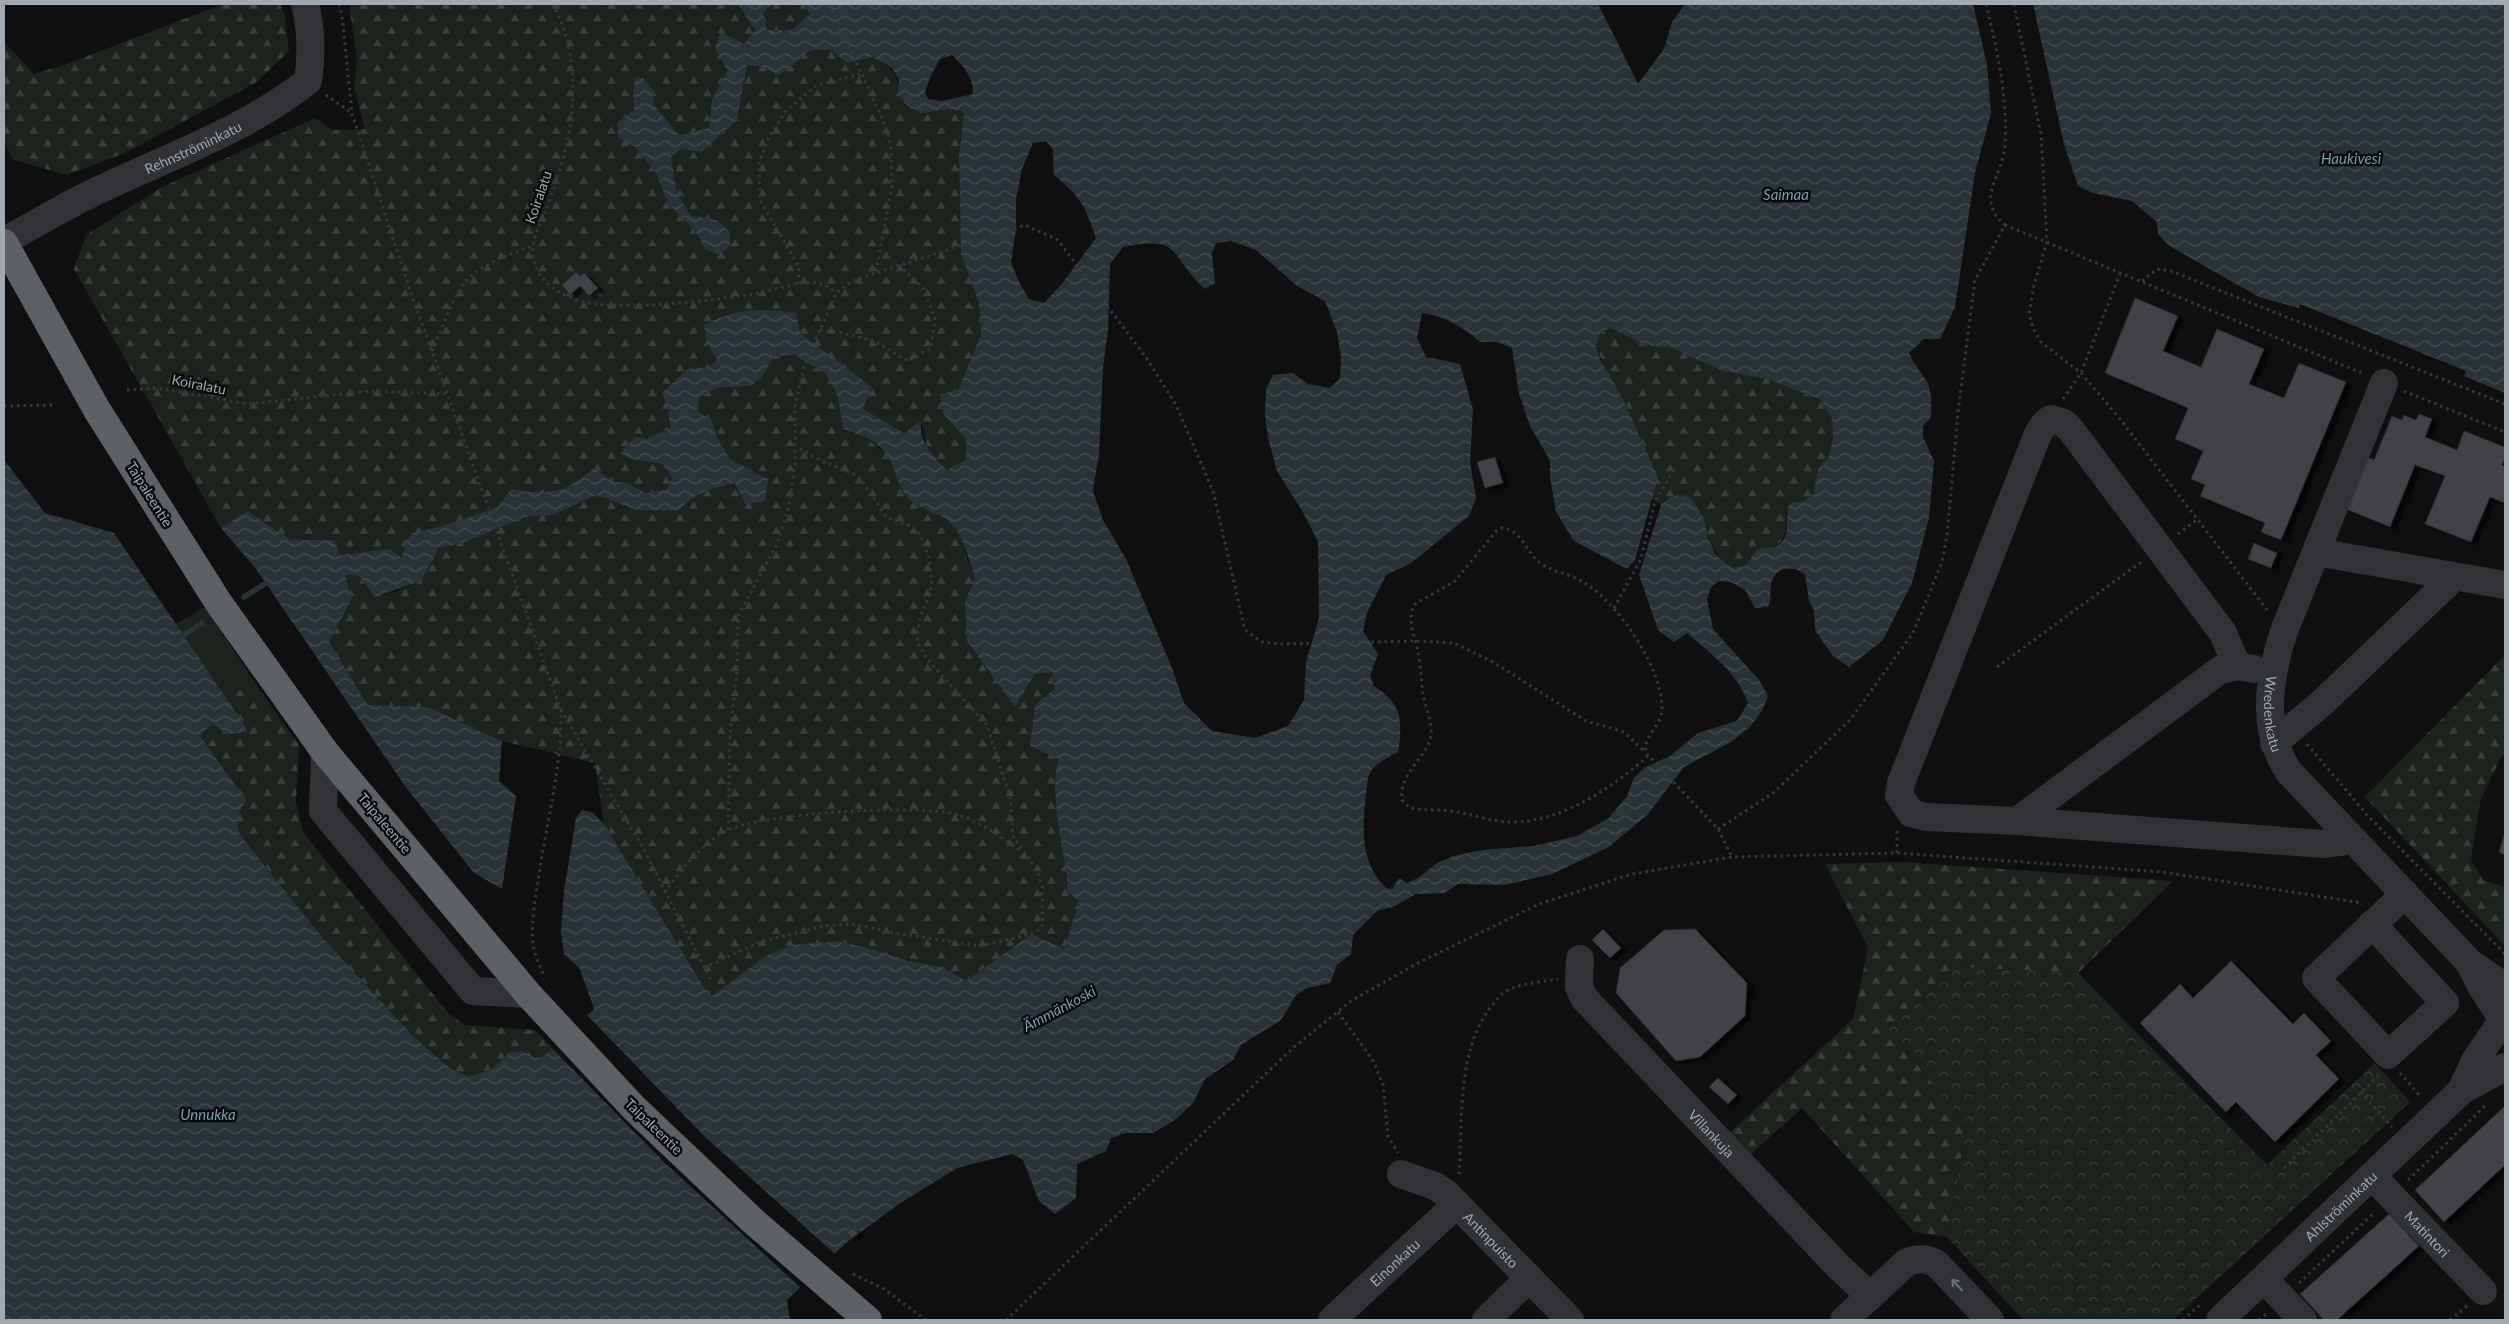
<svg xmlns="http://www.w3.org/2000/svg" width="2509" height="1324" font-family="Lato,sans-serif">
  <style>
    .grass { fill: #1c231c }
    .forest { fill: url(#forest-firs) }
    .park { fill: url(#park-crowns) }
    .water { fill: url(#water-waves); fill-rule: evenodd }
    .pier { fill: #0f0f10 }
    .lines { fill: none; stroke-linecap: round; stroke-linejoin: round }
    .stream { stroke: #2a3438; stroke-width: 5.5 }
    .building { fill: #404346; stroke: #292a2c; filter: url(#shadow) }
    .path { stroke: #36393c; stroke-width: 3; stroke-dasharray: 2.5 4; stroke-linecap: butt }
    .minor { stroke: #303235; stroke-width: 28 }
    .highway { stroke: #5d6166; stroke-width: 28 }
    .oneway { stroke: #6e7379 }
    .labels { text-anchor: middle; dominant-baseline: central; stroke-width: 5; stroke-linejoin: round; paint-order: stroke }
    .street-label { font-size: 14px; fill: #a1a9b1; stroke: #0a0a0b }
    .water-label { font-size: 15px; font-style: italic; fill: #799eab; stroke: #0a0a0b }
  </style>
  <defs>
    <pattern id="forest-firs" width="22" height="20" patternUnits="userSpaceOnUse" patternTransform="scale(1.25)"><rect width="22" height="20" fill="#1c231c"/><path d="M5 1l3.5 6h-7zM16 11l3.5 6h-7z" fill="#3a403b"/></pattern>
    <pattern id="park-crowns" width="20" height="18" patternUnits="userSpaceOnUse" patternTransform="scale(1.25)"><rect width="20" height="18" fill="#1c231c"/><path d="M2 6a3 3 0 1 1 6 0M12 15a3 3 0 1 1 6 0" fill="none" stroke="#3a403b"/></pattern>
    <pattern id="water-waves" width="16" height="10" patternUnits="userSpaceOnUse" patternTransform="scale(1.25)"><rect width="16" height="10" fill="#2a3438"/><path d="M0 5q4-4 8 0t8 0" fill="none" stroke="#464f52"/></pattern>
    <filter id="shadow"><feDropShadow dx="5.5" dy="3" stdDeviation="1" flood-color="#0009"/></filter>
  </defs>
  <rect width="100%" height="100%" fill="#0f0f10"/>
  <polygon class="grass" points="205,607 260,690 221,690 176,624"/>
  <g class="forest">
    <polygon points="223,4 280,4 285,16 289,51 257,82 123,154 66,175 12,159 4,140 4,42 34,74 67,64"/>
    <path d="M349 4H738L755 30 744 44 719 33 715 48 727 71 712 100 709 128 679 135 654 105 653 89 643 78 635 79 633 92 634 110 617 123 618 137 635 147 656 173 668 204 695 231 705 249 716 220 690 215 677 193 671 157 681 149 737 120 747 65 766 68 778 76 810 50H831L847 62 872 57C887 66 899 71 898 91L964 112 959 156 961 254 979 303 981 334 958 390 940 394 942 413 966 439V458L947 470 928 451 921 421 904 433 863 409 872 387 800 333 707 344 717 359 709 367 687 370 668 408 670 428 621 452 631 459 662 464 672 478 666 490 645 493 626 482H614L594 468C563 494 551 495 512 489L498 507 446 525 413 533 406 539 403 559 390 549 339 555 335 541 291 540 247 511 221 528 74 269 86 235 162 187 315 118 333 130 365 129 354 88 357 61Z"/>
    <polygon points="772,4 803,4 810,14 792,30 767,30 762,13"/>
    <path d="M1609 328 1644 345 1672 348 1721 371 1767 379 1819 399 1832 418 1833 438 1829 456 1818 469 1813 496 1786 512C1787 542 1783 546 1754 552L1745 566 1732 568C1711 551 1710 545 1704 518L1666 498 1661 505 1650 498 1658 477 1623 399 1608 375 1596 346 1601 333Z"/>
    <path d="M795 355 825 373 838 397 843 429 863 435 887 455 899 484 956 528 964 541 967 559 975 577 965 601 1015 707 1035 674 1052 672 1059 758 1055 798 1067 878V891L1079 901 1064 950 1030 934 966 981 943 967 909 961 872 949 837 941 794 945 767 955 710 997 604 824 595 763 502 741 428 707 368 705 329 642 352 599 345 575 359 576 375 597 398 591 421 581 439 548 463 543 525 517 554 515 596 495 637 510 677 511C705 484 731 483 768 479L730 459 718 439 712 421 697 410 700 397 716 388 750 386 761 379 774 356Z"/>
    <polygon points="2505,655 2505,753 2501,757 2480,801 2471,860 2483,880 2505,887 2505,946 2365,797"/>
    <polygon points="221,690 260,690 299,745 296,802 303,832 448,1013 465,1025 535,1030 552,1047 542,1057 535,1059 522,1051 510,1052 491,1070 469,1076 452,1070 414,1037 322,937 241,836 236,825 237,816 200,736 212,724 246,732 244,724"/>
    <polygon points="1902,862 2173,881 2078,973 1959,967 1887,1028 1967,1125 1947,1237 1914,1232 1802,1108 1751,1154 1729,1133 1853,1019 1868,948 1825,864"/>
  </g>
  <polygon class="park" points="1959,967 2078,973 2267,1165 2375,1063 2410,1102 2173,1320 2023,1320 1947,1237 1967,1125 1887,1028"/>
  <g class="water">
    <path d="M738 4H772L763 13 767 30H792L810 14 803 4H1598L1638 84 1664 49 1672 22 1685 4H1973L1987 64 1991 113 1975 173 1955 307 1940 339H1924L1909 353 1912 360 1928 383 1931 397V417L1923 426V437L1934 461 1929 518 1912 583 1883 640 1849 667 1832 655 1815 630 1814 610 1809 601 1805 574C1792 565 1776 566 1771 584 1769 592 1772 599 1768 607L1755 608 1745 590 1731 582 1719 581 1711 587 1707 599 1713 629 1760 681 1768 696 1763 709 1750 727 1731 742 1684 767 1648 814 1609 847 1552 874 1504 885 1458 884 1444 893 1416 894 1393 907 1377 911 1353 935 1351 954 1337 965 1330 983 1307 988 1296 995 1281 1020 1241 1045 1233 1060 1205 1079 1193 1103 1175 1120 1153 1133H1126L1111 1138 1106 1151 1077 1164 1076 1198 1055 1214 1039 1201 1023 1160 1012 1154 957 1168 899 1204 847 1242 787 1300 790 1320H4V460L45 513 114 533 244 724 247 732 228 734 212 724 200 736 246 800C238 814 234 821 241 836L322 937 414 1037 452 1070 469 1076 491 1070 510 1052 522 1051 535 1058 542 1057 594 1009 580 969 564 954 561 933 564 891 576 818 582 810 593 813 604 824 710 997 767 955 793 945 837 941 872 949 909 961 943 967 966 981 1031 934 1064 949 1079 901 1067 891V878C1063 846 1048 787 1059 759L1030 746 1035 705 1054 689 1052 672 1035 674 1015 707 967 641 965 601 975 577C966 555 965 532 944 518 934 511 918 509 910 500 897 488 896 470 887 456 878 441 858 433 843 429L838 397 825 373 795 355 774 356 761 379 750 386 716 388 700 397 697 410 712 421 718 439 730 459 768 479 765 501 745 504 735 483C709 489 696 492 678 511L637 510 596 495 553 515 525 517 463 543 439 548 421 581 375 597 359 576 345 575 352 599 329 642 368 705 428 707 502 741 499 781 516 796 502 889 474 873 405 786 256 569 221 528 247 511 291 540H335L339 555 390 549 402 558 406 539 413 533 446 525 498 507 511 489C551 495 563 494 594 468L614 482H626L645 493 666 490 672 478 662 464 631 459 620 453 635 437 646 439 670 428 668 408 662 393 687 369 709 367 717 359 707 344 704 325C739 308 758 308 796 313L800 333 872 387 863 409 904 433 921 421C919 442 933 456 947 470L966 459V439L942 413 940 394 958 390 981 334 979 303 961 254 959 156 964 112 951 109 921 113 904 103 898 91 899 80 892 68 872 57 847 63 831 50H811L778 76 766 68 747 65 737 120 702 152 681 149 671 157 677 193 690 215 716 220 730 232V246L719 255 705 249 695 231 668 204 656 173 635 147 618 137 617 123 634 110 633 92 635 79 643 78 653 89 654 105 679 135 709 128 712 100 727 71 715 48 720 32 744 44 755 30ZM952 55C964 67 973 76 973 94L942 101 928 99 925 92 931 75 940 59ZM1046 141 1053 150 1054 175C1080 196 1086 207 1096 238L1061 285 1044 303 1029 299 1019 282 1011 262 1016 229V199L1022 169 1033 143ZM1231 241 1256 250 1297 286 1325 301 1337 332 1341 357 1340 378 1330 388 1308 384 1293 373 1273 375 1266 389 1265 416 1268 438 1277 471 1301 509 1318 541 1319 618 1306 662 1304 700 1288 726 1255 738 1212 731 1184 703 1172 668 1126 559 1103 520 1093 491 1099 453 1103 368 1108 329 1110 264 1123 247C1183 235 1168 255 1205 289L1215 283 1212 253 1216 243ZM1422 313C1445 316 1463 327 1480 342H1497L1512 348 1519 394 1530 426 1550 460V477L1556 512 1574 541 1627 569 1635 560 1658 477 1623 399 1600 359 1596 346 1601 333 1610 328 1644 345 1672 348 1722 371 1767 379 1819 399 1832 418 1833 438 1829 456 1818 469 1813 495 1802 502 1790 503C1784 515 1791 532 1782 542 1776 550 1767 546 1760 549 1752 552 1751 560 1745 566L1732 568 1715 554 1708 538 1704 518 1690 497C1678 493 1669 496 1661 505L1639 575 1658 630 1674 642 1687 633C1711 654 1738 673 1748 703L1737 721 1698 733 1670 756 1644 768 1634 778 1627 796 1609 818 1577 836 1534 846 1482 850 1454 856 1437 863 1418 878 1407 883 1399 878 1392 889 1386 888C1360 862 1362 829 1366 795 1367 788 1367 778 1370 772 1377 763 1388 757 1398 752 1403 720 1402 704 1374 686L1370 675 1378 654 1363 631 1367 613 1386 575 1411 563 1469 516 1476 498 1470 462 1473 409 1460 364 1426 357 1417 338Z"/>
    <polygon points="2033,4 2505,4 2505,393 2464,376 2466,371 2301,305 2299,308 2259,297 2168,245 2158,234 2157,222 2132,201 2093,193 2078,186 2064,144"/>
  </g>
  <g class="pier">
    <polygon points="2300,304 2466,371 2463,378 2463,372 2302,308 2298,311"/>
    <polygon points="585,1013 703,1135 836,1255 801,1288 664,1162 550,1046"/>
  </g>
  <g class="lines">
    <g class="stream">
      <polyline points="244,597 266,583"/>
      <polyline points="184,635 202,623"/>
    </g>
  </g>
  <g class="building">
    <polygon points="576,272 580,276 584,273 598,288 589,296 580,286 570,295 562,285"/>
    <polygon points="2135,298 2178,316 2163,351 2201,367 2217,329 2264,349 2249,384 2284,398 2299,363 2346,382 2281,540 2261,532 2265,523 2200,496 2205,485 2191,479 2203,451 2175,439 2188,408 2105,373"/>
    <polygon points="2419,414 2432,419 2425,437 2457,450 2464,431 2505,447 2505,458 2502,465 2505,467 2505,503 2490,497 2471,542 2425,524 2445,476 2415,465 2390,527 2346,509 2367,457 2374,460 2392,416 2402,420 2404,415 2416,420"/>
    <polygon points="1495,457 1503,483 1485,488 1477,462"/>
    <polygon points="2254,543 2277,553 2271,568 2248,559"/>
    <polygon points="2505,832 2505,855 2499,852"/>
    <polygon points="1603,929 1621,948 1610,958 1592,940"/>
    <polygon points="1695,929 1747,983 1745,1016 1700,1057 1676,1061 1616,993 1620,968 1664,930"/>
    <polygon points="2231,961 2293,1024 2304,1013 2331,1041 2316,1055 2339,1079 2275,1142 2236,1102 2226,1112 2140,1023 2180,984 2193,998"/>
    <polygon points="1718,1078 1737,1095 1728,1104 1709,1087"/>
    <polygon points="2505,1106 2505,1165 2444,1222 2415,1190"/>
    <polygon points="2389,1214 2419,1246 2337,1320 2324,1320 2300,1294"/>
    <polygon points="854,1228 858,1234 852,1238 847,1232"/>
  </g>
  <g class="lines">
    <g class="path">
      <path d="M339 4 342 15 352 114 412 296 561 710C562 768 546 824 538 881 535 901 531 922 533 943 534 954 539 965 544 975"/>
      <path d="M553 4C585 66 574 131 552 194 547 209 534 233 533 247 530 282 566 301 596 304 645 308 698 302 747 295 769 291 791 284 813 282L825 285 836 293"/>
      <polyline points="829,4 882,118 891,146 892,186 876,272"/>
      <polyline points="2014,4 2041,134 2047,241 2034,286 2029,314 2033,328 2041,342 2081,373 2120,419 2268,611"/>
      <polyline points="326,95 352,113"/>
      <polyline points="2005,225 2364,374"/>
      <polyline points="2142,281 2157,269 2171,271 2505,404"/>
      <polyline points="798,284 799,267 760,200 759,163 769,137 785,112 817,85 862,74"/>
      <polyline points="820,330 839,332 874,341 908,361 931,348 935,319 924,289 899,265"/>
      <path d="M432 351C462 282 457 272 533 246"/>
      <polyline points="127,390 156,388 247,404 371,391 447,394"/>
      <polyline points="2404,391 2505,432"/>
      <polyline points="2063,399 2081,373 2120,274"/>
      <polyline points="4,406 52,405"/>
      <polyline points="2178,534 2198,519"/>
      <polyline points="1614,608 1641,559 1655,501 1675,468"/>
      <polyline points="1997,667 2141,562"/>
      <polyline points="561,710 643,848 712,982"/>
      <polyline points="2307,744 2368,816 2505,954"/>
      <path d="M1648 756C1612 788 1559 824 1508 822 1489 821 1471 814 1452 811 1438 809 1424 811 1410 808L1402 800C1399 767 1434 756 1431 728 1430 716 1425 705 1423 694 1421 680 1421 666 1418 652 1415 636 1406 619 1415 604L1455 581 1497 530 1502 528C1522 529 1527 556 1543 565 1557 573 1572 575 1585 583 1619 605 1661 666 1662 707 1663 725 1644 735 1645 752L1718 829 1732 857"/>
      <path d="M1718 829 1773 793 1850 720 1913 633 1942 562 1947 536 1958 412 1975 280 2005 225C1974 199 2003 176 2005 145 2008 96 1997 50 1986 4"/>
      <polyline points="728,830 730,735 737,671 738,616 776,546 788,511 795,465 795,405 804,367 836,293 852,281 863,277 1025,225 1058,240 1147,359 1176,405 1213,491 1245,630 1262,642 1279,644 1416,641 1454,643 1493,662 1586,721 1624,732 1645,752"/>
      <polyline points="1897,831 1897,853"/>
      <path d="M664 892C682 870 700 845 726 831 760 813 916 804 955 814 980 821 1000 837 1021 851"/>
      <polyline points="704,968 760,942 823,926 852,924 894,933 980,946 1031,934 1041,928 1043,923 1042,886 1038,872 1013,836 1010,797 987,725 927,659 917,641 919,620 929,596 932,581 929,558 920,534 910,526 886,517 864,483 856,475 824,462 797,447"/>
      <polyline points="1338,1012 1372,1059 1383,1084 1388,1136 1398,1153"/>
      <polyline points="2400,1073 2421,1097"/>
      <polyline points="2361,1092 2392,1127"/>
      <polyline points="2284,1168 2379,1075"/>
      <path d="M1459 1174C1463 1118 1456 1046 1495 1002 1498 998 1502 993 1506 991 1522 983 1541 982 1558 979"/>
      <polyline points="2408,1180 2485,1106"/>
      <polyline points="853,1274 884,1289 926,1320"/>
      <polyline points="2299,1283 2375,1212"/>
      <polyline points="1006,1320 1294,1047 1351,1001 1420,962 1539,904 1632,874 1732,857 1897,853 2163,872 2362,903"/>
      <polyline points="2183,1320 2201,1304"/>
      <polyline points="2259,1320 2267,1313"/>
      <polyline points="2450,1320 2467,1306"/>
    </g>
    <g class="minor">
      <path id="s1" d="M4 241C36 224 68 204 101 189 171 156 247 129 308 81 312 54 312 31 305 4"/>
      <path id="s2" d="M2384 383 2284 631C2269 678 2260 729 2289 772L2469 962 2505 987"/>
      <polyline points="2316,552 2505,585"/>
      <path d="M2237 666 2223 633 2071 430 2064 423 2051 419C2039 425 2035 442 2030 454L1901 783 1899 795 1911 813 1926 817 2017 821 2323 844 2354 840"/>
      <polyline points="2274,743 2323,702 2454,577"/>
      <polyline points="325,752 323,811 473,991 528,994"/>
      <polyline points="2017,821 2220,670 2237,666 2254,669"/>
      <polyline points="2372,924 2445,1003 2388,1055 2316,978 2405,894"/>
      <path id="s3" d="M1580 959 1579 987 1584 998 1837 1265 1870 1296"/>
      <polyline points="2471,966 2481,986 2499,1014"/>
      <polyline points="2461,1091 2476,1059 2498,1027"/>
      <path id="s4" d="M1401 1174 1435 1186 1447 1194 1570 1320"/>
      <path id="s5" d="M2372 1176 2483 1291"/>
      <polyline points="2264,1279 2303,1320"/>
      <path id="s6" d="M1332 1320 1457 1204"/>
      <polyline points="1486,1320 1529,1278"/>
      <path d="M1844 1320 1907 1262C1919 1258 1926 1258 1937 1264L1990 1320"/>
      <path id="s7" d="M2220 1320 2461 1091 2505 1067"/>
    </g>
    <polyline class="highway" points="4,243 97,410 218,602 325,752 528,994 634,1108 753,1221 868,1320"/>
  </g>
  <defs><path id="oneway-shaft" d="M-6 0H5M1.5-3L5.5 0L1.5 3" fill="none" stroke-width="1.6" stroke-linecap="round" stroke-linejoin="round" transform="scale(1.25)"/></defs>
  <use class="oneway" href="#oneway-shaft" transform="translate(1957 1285) rotate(-133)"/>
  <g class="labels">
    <g class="street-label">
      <text stroke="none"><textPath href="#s1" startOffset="211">Rehnströminkatu</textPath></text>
      <text transform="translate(538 197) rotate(-71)">Koiralatu</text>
      <text transform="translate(199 384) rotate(11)">Koiralatu</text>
      <text transform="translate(150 494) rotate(58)">Taipaleentie</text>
      <text stroke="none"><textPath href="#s2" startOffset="352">Wredenkatu</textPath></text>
      <text transform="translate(385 823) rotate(50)">Taipaleentie</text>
      <text transform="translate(654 1126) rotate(44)">Taipaleentie</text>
      <text stroke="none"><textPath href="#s3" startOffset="226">Villankuja</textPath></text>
      <text stroke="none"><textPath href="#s7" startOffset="166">Ahlströminkatu</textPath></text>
      <text stroke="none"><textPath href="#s5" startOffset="80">Matintori</textPath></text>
      <text stroke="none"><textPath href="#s4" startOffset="114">Antinpuisto</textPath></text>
      <text stroke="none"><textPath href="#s6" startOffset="85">Einonkatu</textPath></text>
    </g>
    <g class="water-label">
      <text x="2351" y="158">Haukivesi</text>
      <text x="1786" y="194">Saimaa</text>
      <text transform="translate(1059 1008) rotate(-28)">Ämmänkoski</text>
      <text x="208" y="1114">Unnukka</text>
    </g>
  </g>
  <rect width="2509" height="1324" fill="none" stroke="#a1a9b1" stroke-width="10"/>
</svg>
